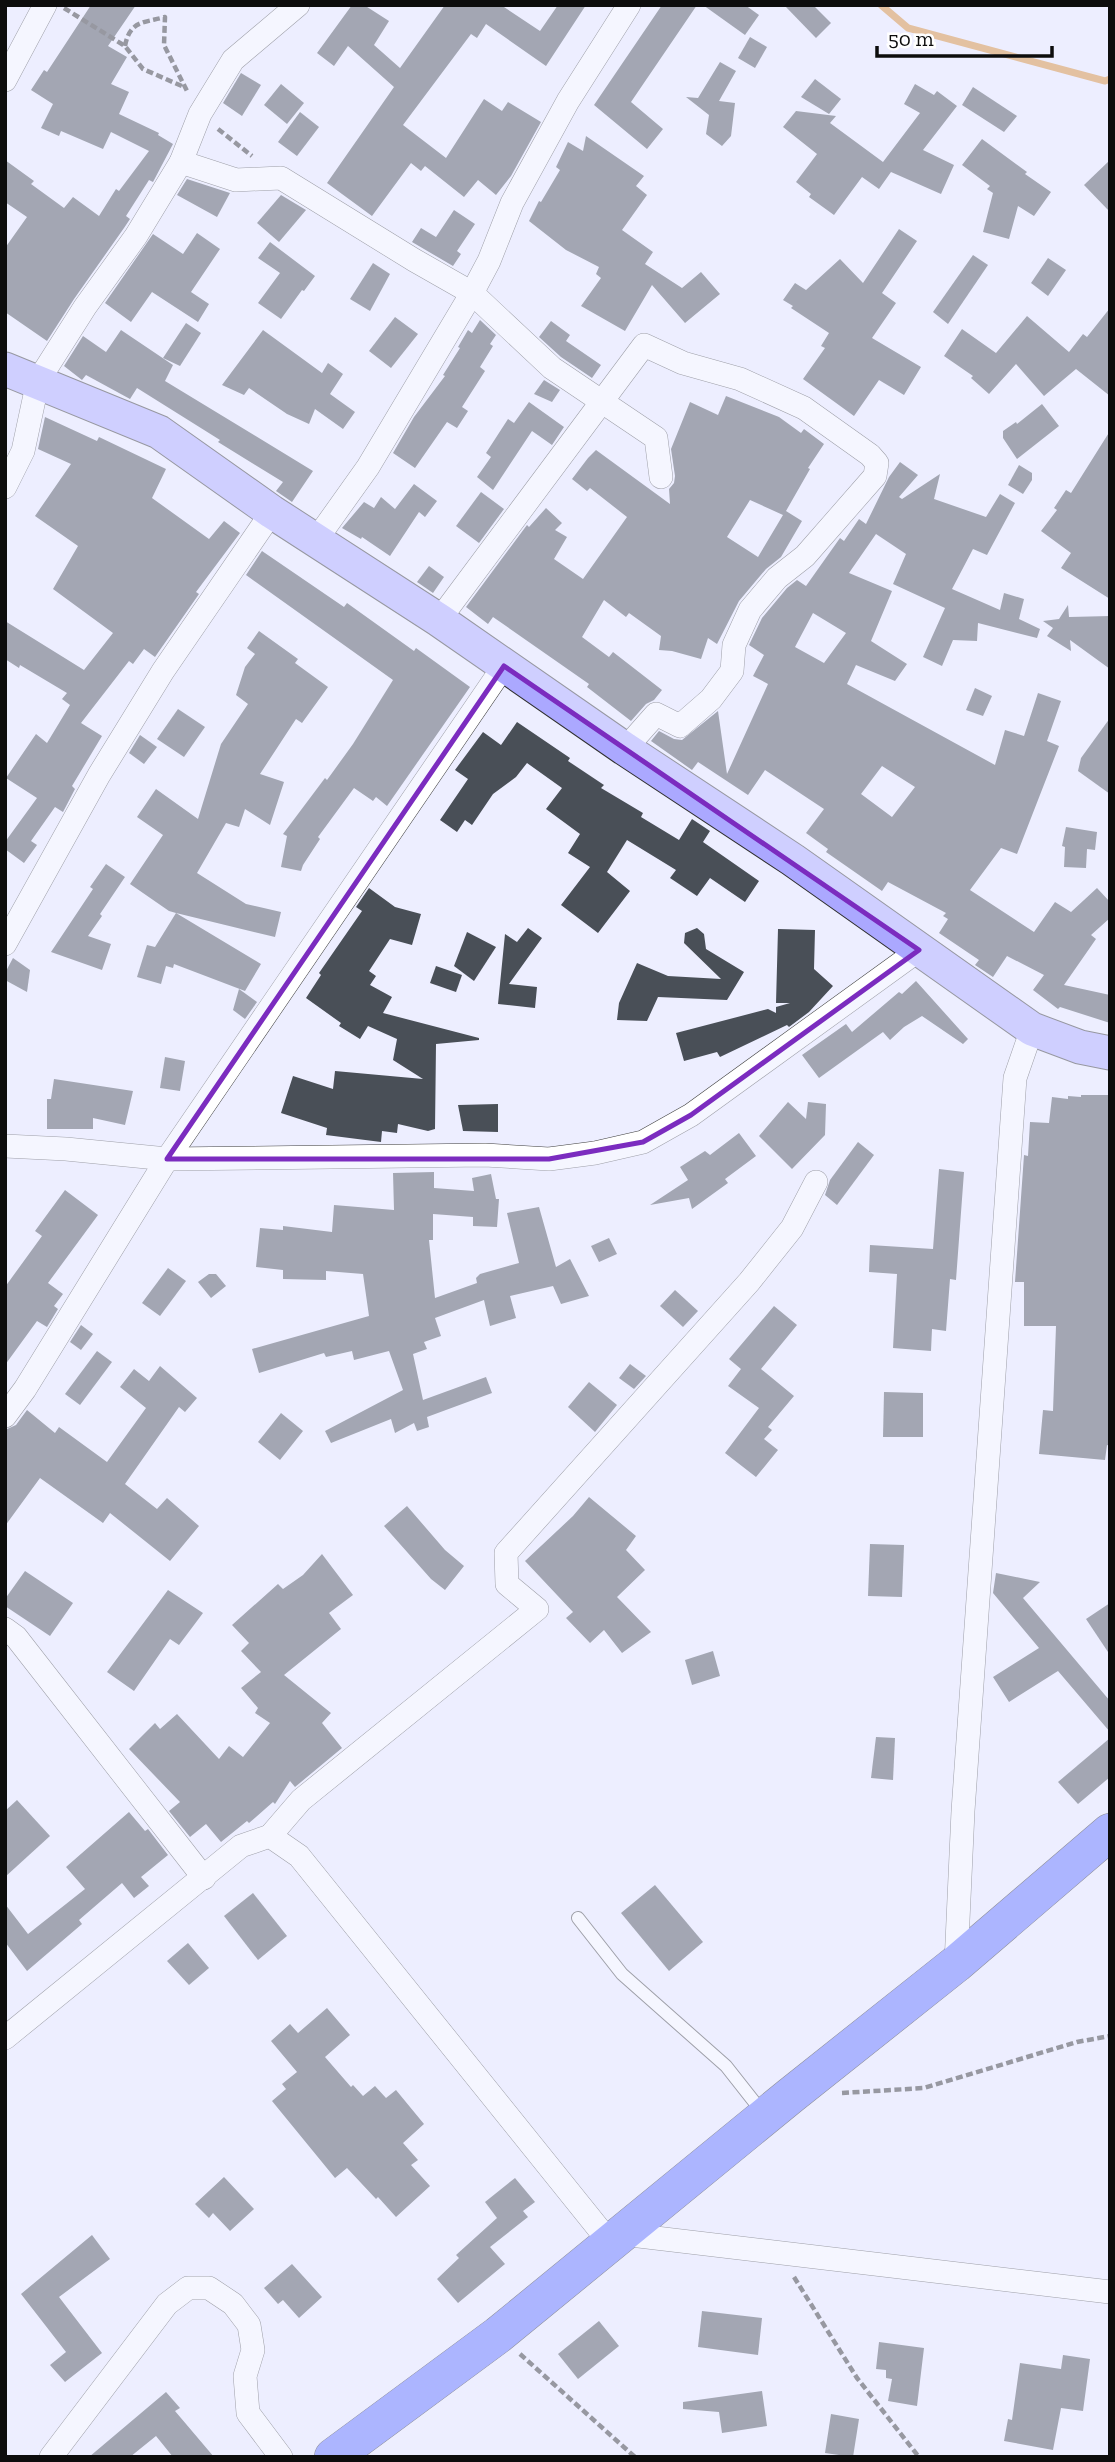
<svg xmlns="http://www.w3.org/2000/svg" width="1115" height="2462" font-family="'Zilla Slab',serif">
  <style>
    .lines { fill: none; stroke-linecap: round; stroke-linejoin: round }
    .stream { stroke: #d7892f; stroke-width: 7 }
    .building { fill: #494f57; fill-rule: evenodd }
    .lane-casing { stroke: #404040; stroke-width: 14 }
    .street-casing { stroke: #404040; stroke-width: 24 }
    .secondary-casing { stroke: #2f2f2f; stroke-width: 35 }
    .primary-casing { stroke: #1e1e1e; stroke-width: 38 }
    .path { stroke: #2f2f2f; stroke-width: 4.5; stroke-dasharray: 7 3.5; stroke-linecap: butt }
    .lane { stroke: #fff; stroke-width: 12 }
    .street { stroke: #fff; stroke-width: 23 }
    .secondary { stroke: #aba8ff; stroke-width: 33 }
    .primary { stroke: #5d6fff; stroke-width: 37 }
    .marked { fill: none; stroke: #7b2cbf; stroke-width: 5; stroke-linejoin: round }
  </style>
  <rect width="100%" height="100%" fill="#edeeff"/>
  <g class="lines">
    <polyline class="stream" points="881,5 908,28 1105,81 1110,79"/>
  </g>
  <g class="building">
    <polygon points="91,5 136,5 108,46 127,57 111,84 129,92 119,114 159,133 158,135 173,144 153,182 149,180 126,216 130,219 124,228 74,299 47,341 5,312 5,248 27,217 5,202 5,160 34,181 31,184 64,208 73,197 99,216 116,189 119,191 149,151 111,132 103,149 61,131 59,136 41,128 53,104 31,90 44,70 47,72"/>
    <polygon points="352,5 364,5 389,21 374,45 400,68 445,5 501,5 540,31 558,5 586,5 546,66 486,24 477,38 471,34 403,125 446,158 484,99 502,111 508,102 541,122 511,176 496,195 478,180 464,197 425,166 421,171 411,163 372,216 327,183 394,87 348,46 334,66 317,53"/>
    <polygon points="662,5 697,5 631,102 663,129 647,149 594,105"/>
    <polygon points="703,5 745,5 759,15 745,35"/>
    <polygon points="784,5 813,5 831,23 816,38"/>
    <polygon points="750,37 767,47 755,68 738,58"/>
    <polygon points="720,62 736,71 719,101 735,103 731,136 722,146 706,134 709,115 686,97 698,98"/>
    <polygon points="241,73 261,85 242,116 223,103"/>
    <polygon points="815,79 841,99 829,114 801,97"/>
    <polygon points="281,84 304,103 287,124 264,105"/>
    <polygon points="915,84 934,95 937,91 957,106 923,150 954,165 941,194 891,172 879,189 862,177 834,215 809,197 811,194 796,182 817,154 783,127 796,111 836,116 830,123 883,162 920,113 904,104"/>
    <polygon points="973,87 1017,116 1004,132 962,105"/>
    <polygon points="300,112 319,127 297,156 278,142"/>
    <polygon points="586,136 644,176 636,186 647,195 622,230 653,252 645,264 682,288 701,272 720,294 685,323 652,285 625,331 581,306 601,278 596,274 599,267 566,250 529,221 539,201 541,202 560,170 556,167 568,142 583,151"/>
    <polygon points="982,139 1027,172 1025,174 1051,192 1034,216 1018,206 1009,239 983,232 993,193 987,189 990,186 962,165"/>
    <polygon points="1110,160 1110,212 1084,185"/>
    <polygon points="187,179 230,193 217,217 177,195"/>
    <polygon points="281,195 306,210 279,242 257,223"/>
    <polygon points="454,210 475,224 457,251 461,254 453,266 412,242 421,228 436,237"/>
    <polygon points="899,229 917,241 882,293 896,303 872,338 921,367 904,395 879,380 854,416 803,379 825,348 821,346 829,333 791,308 793,306 783,300 795,283 806,290 840,259 863,283"/>
    <polygon points="197,233 220,249 191,292 209,304 198,322 152,292 131,322 105,303 153,234 183,254"/>
    <polygon points="270,242 315,276 304,291 302,290 281,319 258,303 280,273 258,258"/>
    <polygon points="973,255 988,265 948,324 933,312"/>
    <polygon points="1048,258 1066,270 1048,296 1031,283"/>
    <polygon points="373,263 390,274 370,311 350,299"/>
    <polygon points="1110,308 1110,396 1076,369 1044,396 1016,364 989,394 971,378 973,376 944,356 962,329 996,353 1027,316 1069,352 1083,334 1087,337"/>
    <polygon points="395,317 418,334 391,368 369,351"/>
    <polygon points="480,320 496,335 490,344 493,346 480,367 485,371 462,407 468,411 457,428 447,422 415,468 393,453 414,417 445,376 443,375 460,348 458,347 468,330 472,333"/>
    <polygon points="551,321 570,335 566,341 601,365 592,378 561,357 539,337"/>
    <polygon points="186,323 201,333 180,366 163,358"/>
    <polygon points="121,330 173,365 165,381 313,471 292,502 276,491 283,482 218,442 220,440 137,388 130,399 86,375 82,380 64,366 83,336 106,352"/>
    <polygon points="263,330 322,373 328,363 343,374 330,394 355,412 343,429 315,409 309,424 287,414 249,388 244,395 222,385"/>
    <polygon points="544,380 560,390 552,402 534,394"/>
    <path d="M726 396 779 417 801 433 804 429 824 444 808 468 810 469 786 511 802 521 781 557 766 569 739 601 717 644 708 638 701 659 672 651 659 650 661 636 629 613 626 617 604 600 582 637 609 657 613 652 662 690 654 700 646 704 631 721 587 687 589 684 493 617 488 624 466 607 527 525 529 527 546 508 562 523 555 530 567 537 554 559 583 579 627 517 590 488 587 491 572 479 588 458 596 450 670 504 669 489 674 483 675 476 671 449 690 402 718 415ZM750 500 783 515 758 557 727 537Z"/>
    <polygon points="529,402 564,427 552,445 532,431 493,490 477,477 491,457 486,453 508,419 514,423"/>
    <polygon points="1042,404 1059,426 1017,459 1003,438 1003,431 1016,422 1017,424"/>
    <polygon points="45,417 97,441 99,437 166,469 152,498 209,539 224,521 240,533 196,592 199,594 155,657 144,649 133,664 129,661 81,723 102,736 72,786 75,789 63,812 55,807 31,841 37,845 24,863 5,849 5,842 37,798 6,778 36,734 47,743 70,705 62,699 67,693 20,665 19,668 5,659 5,621 84,670 113,633 53,589 78,546 35,516 71,464 38,449"/>
    <polygon points="1110,431 1110,599 1061,568 1071,553 1041,531 1057,510 1054,508 1066,490 1071,493"/>
    <path d="M900 462 918 475 899 497 902 499 940 474 934 499 986 517 1000 494 1015 503 987 555 973 549 952 589 1000 610 1004 593 1024 599 1019 619 1040 629 1037 638 978 623 977 641 953 640 942 666 923 657 945 608 893 584 906 554 876 534 849 573 892 591 871 641 907 664 895 681 856 665 847 684 995 765 1005 730 1024 736 1038 693 1061 701 1047 741 1059 746 1017 854 1001 848 970 890 1034 932 1055 902 1071 912 1097 888 1110 902V918L1091 935 1096 939 1064 985 1110 995V1023L1060 1007 1058 1009 1033 990 1044 975 1007 956 993 977 975 965 979 960 939 933 948 919 943 916 946 913 888 882 882 891 826 852 828 849 806 833 824 809 765 770 748 795 698 762 692 770 651 741 659 731 674 739 682 740 718 711 727 774 768 684 753 676 764 655 749 645 762 618 787 588 797 580 806 586 840 538 844 541 859 519 866 524 889 477ZM813 613 846 633 824 663 795 647ZM882 766 915 787 892 817 861 794Z"/>
    <polygon points="1019,465 1032,473 1032,480 1023,494 1008,485"/>
    <polygon points="414,484 437,501 425,517 419,512 390,556 362,537 361,539 342,528 364,502 374,508 381,497 395,509"/>
    <polygon points="481,492 504,509 479,543 456,526"/>
    <polygon points="262,551 344,607 347,603 414,651 416,648 470,687 387,806 376,797 373,801 354,788 318,837 320,839 303,865 301,871 281,867 287,836 283,834 325,778 327,780 353,744 393,680 246,575"/>
    <polygon points="429,566 444,577 433,593 417,582"/>
    <polygon points="1068,605 1069,617 1110,616 1110,669 1070,640 1071,651 1047,636 1053,628 1043,621 1059,619"/>
    <polygon points="259,631 298,659 295,663 328,687 302,723 296,719 260,774 284,782 270,825 245,809 239,827 226,823 197,873 246,904 281,912 275,937 176,913 261,964 245,991 174,964 173,968 166,966 161,984 137,977 147,945 155,947 176,913 169,911 130,884 163,835 137,817 156,789 198,819 221,744 248,704 236,695 245,667 255,654 247,648"/>
    <polygon points="975,688 992,696 983,716 966,710"/>
    <polygon points="178,709 205,727 184,757 157,739"/>
    <polygon points="1110,718 1110,794 1078,771 1081,758"/>
    <polygon points="517,722 570,758 568,761 604,785 601,788 643,813 641,817 679,840 692,819 710,831 703,842 759,881 745,902 710,878 697,896 670,878 676,870 627,840 607,872 630,891 598,933 561,905 590,867 568,853 580,834 546,809 562,788 527,763 516,777 493,794 472,825 465,820 457,832 440,820 468,779 455,770 483,732 501,745"/>
    <polygon points="140,735 157,747 144,764 129,753"/>
    <polygon points="1066,827 1097,832 1095,850 1087,849 1086,868 1064,867 1065,847 1062,846"/>
    <polygon points="106,864 125,877 100,914 102,916 88,936 111,944 102,970 51,952 93,889 90,887"/>
    <polygon points="369,888 395,907 421,914 412,945 390,939 369,971 376,976 370,985 392,997 383,1013 479,1038 479,1040 436,1044 435,1129 428,1131 398,1124 397,1133 382,1131 381,1142 326,1135 327,1128 281,1113 293,1076 333,1089 335,1071 423,1079 393,1060 397,1039 368,1026 360,1039 339,1026 341,1023 306,998 321,975 319,973 362,911 356,907"/>
    <polygon points="528,928 542,938 509,984 537,987 535,1008 498,1004 505,934 517,942"/>
    <polygon points="697,928 704,934 706,949 744,972 727,1000 658,997 647,1021 617,1020 619,1003 637,963 668,976 721,979 684,943 685,933"/>
    <polygon points="778,929 815,930 814,969 833,986 809,1012 789,1027 787,1025 720,1057 717,1052 684,1061 676,1033 768,1009 776,1013 776,1007 790,1003 776,1003"/>
    <polygon points="467,932 496,947 474,981 454,966"/>
    <polygon points="13,958 30,970 27,992 5,980 5,973"/>
    <polygon points="436,966 462,975 456,992 430,983"/>
    <polygon points="916,981 968,1039 963,1044 922,1016 904,1027 890,1040 883,1032 819,1078 802,1055 846,1024 852,1032 899,992 902,994"/>
    <polygon points="239,989 257,1002 245,1019 233,1010"/>
    <polygon points="165,1057 185,1061 180,1091 160,1088"/>
    <polygon points="54,1079 133,1091 125,1125 93,1118 93,1129 47,1129 47,1099 51,1099"/>
    <polygon points="1081,1095 1110,1095 1110,1446 1107,1445 1105,1460 1039,1454 1043,1410 1053,1411 1056,1326 1024,1326 1024,1282 1015,1282 1024,1155 1028,1156 1030,1122 1049,1123 1052,1097 1068,1099 1068,1096 1081,1097"/>
    <polygon points="788,1102 806,1119 808,1102 826,1104 825,1135 792,1169 759,1136"/>
    <polygon points="498,1104 498,1132 463,1131 458,1105"/>
    <polygon points="739,1133 756,1156 725,1179 728,1183 692,1209 689,1198 650,1205 688,1180 680,1167 705,1151 710,1155"/>
    <polygon points="858,1142 874,1155 837,1205 825,1195 830,1180"/>
    <polygon points="939,1169 964,1172 956,1280 950,1279 946,1331 932,1329 931,1351 893,1348 897,1274 869,1272 870,1245 933,1249"/>
    <polygon points="434,1172 434,1188 474,1191 472,1178 491,1174 496,1199 499,1199 497,1227 473,1226 473,1217 433,1214 433,1240 429,1240 435,1298 477,1283 476,1278 480,1274 519,1263 507,1213 539,1207 556,1267 570,1259 589,1296 561,1304 553,1286 510,1296 516,1318 490,1326 484,1300 435,1318 441,1336 424,1342 427,1349 413,1354 423,1400 486,1377 492,1393 427,1417 429,1427 417,1431 414,1423 395,1433 391,1419 331,1443 325,1431 403,1390 389,1351 354,1360 352,1351 326,1357 324,1353 259,1373 252,1349 369,1316 363,1274 326,1271 326,1280 283,1279 283,1270 256,1267 260,1228 283,1230 283,1226 332,1232 334,1205 394,1210 393,1173"/>
    <polygon points="65,1190 98,1215 48,1283 63,1294 54,1306 58,1309 47,1327 37,1321 5,1365 5,1287 42,1236 35,1231"/>
    <polygon points="609,1238 617,1254 599,1262 591,1246"/>
    <polygon points="168,1268 186,1281 160,1316 142,1303"/>
    <polygon points="209,1274 216,1274 226,1286 211,1298 198,1282"/>
    <polygon points="675,1290 698,1311 683,1327 660,1306"/>
    <polygon points="774,1306 797,1325 761,1369 794,1396 768,1427 772,1430 764,1439 778,1450 756,1477 725,1453 759,1408 728,1386 741,1369 729,1359"/>
    <polygon points="81,1325 93,1334 81,1350 70,1342"/>
    <polygon points="97,1351 112,1362 80,1405 65,1394"/>
    <polygon points="630,1364 646,1376 634,1389 619,1378"/>
    <polygon points="160,1366 197,1398 185,1412 179,1407 125,1484 157,1509 167,1498 199,1526 170,1561 110,1513 103,1523 40,1478 5,1526 5,1430 16,1425 27,1410 55,1433 59,1427 107,1462 146,1408 120,1387 134,1369 149,1381"/>
    <polygon points="589,1382 617,1405 595,1432 568,1407"/>
    <polygon points="884,1392 923,1393 923,1437 883,1437"/>
    <polygon points="281,1413 303,1431 280,1460 258,1442"/>
    <polygon points="589,1497 636,1536 626,1550 645,1570 617,1597 651,1632 622,1653 604,1630 590,1643 566,1618 573,1612 525,1561 573,1516"/>
    <polygon points="407,1506 445,1550 464,1566 445,1590 431,1579 384,1526"/>
    <polygon points="870,1544 904,1545 902,1597 868,1596"/>
    <polygon points="322,1554 353,1595 329,1613 341,1629 284,1675 331,1713 322,1723 342,1748 295,1787 290,1781 275,1804 273,1802 249,1823 247,1821 221,1842 206,1824 190,1837 169,1811 180,1802 129,1749 155,1723 160,1729 177,1714 219,1759 229,1746 243,1757 270,1723 255,1713 258,1708 241,1688 261,1672 241,1651 249,1643 232,1625 278,1584 283,1589 303,1575"/>
    <polygon points="25,1571 73,1603 50,1636 5,1606 5,1599"/>
    <polygon points="996,1573 1040,1582 1023,1598 1110,1701 1110,1732 1058,1671 1009,1702 993,1677 1039,1648 993,1593"/>
    <polygon points="168,1590 203,1613 179,1645 170,1639 134,1691 107,1672"/>
    <polygon points="1110,1603 1110,1655 1086,1619"/>
    <polygon points="713,1651 720,1676 692,1685 685,1660"/>
    <polygon points="876,1737 895,1738 893,1780 871,1778"/>
    <polygon points="1110,1738 1110,1777 1078,1804 1058,1782"/>
    <polygon points="17,1800 50,1836 5,1877 5,1811"/>
    <polygon points="129,1812 145,1831 148,1829 168,1855 141,1877 149,1886 134,1898 122,1883 79,1920 82,1924 27,1971 5,1942 5,1904 28,1934 85,1889 66,1867"/>
    <polygon points="655,1885 703,1942 669,1971 621,1913"/>
    <polygon points="253,1893 287,1936 258,1960 224,1916"/>
    <polygon points="188,1943 209,1968 189,1985 167,1961"/>
    <polygon points="327,2008 350,2035 325,2057 351,2087 353,2085 363,2096 375,2086 386,2098 396,2090 424,2124 403,2143 418,2160 411,2165 430,2186 396,2217 378,2197 376,2199 347,2168 335,2178 272,2101 286,2089 282,2084 297,2072 271,2041 290,2024 298,2033"/>
    <polygon points="224,2177 254,2209 230,2231 213,2213 209,2218 195,2204"/>
    <polygon points="515,2178 535,2202 523,2211 528,2217 490,2247 505,2264 458,2303 437,2279 459,2258 456,2255 497,2218 485,2202"/>
    <polygon points="92,2235 110,2259 59,2297 102,2353 65,2382 50,2365 66,2352 21,2294"/>
    <polygon points="292,2264 322,2297 299,2318 283,2300 278,2304 264,2288"/>
    <polygon points="702,2311 762,2318 758,2355 698,2347"/>
    <polygon points="599,2321 619,2346 578,2379 558,2354"/>
    <polygon points="879,2342 924,2348 917,2406 888,2401 892,2379 886,2378 886,2370 876,2369"/>
    <polygon points="1063,2355 1090,2359 1083,2411 1061,2408 1053,2450 1004,2441 1008,2419 1012,2420 1020,2363 1061,2369"/>
    <polygon points="762,2391 767,2426 722,2433 719,2412 683,2409 683,2402"/>
    <polygon points="166,2392 180,2408 175,2411 214,2457 173,2457 156,2436 130,2457 89,2457"/>
    <polygon points="831,2414 859,2419 853,2457 825,2453"/>
  </g>
  <g class="lines">
    <defs>
      <polyline id="lane" points="578,1918 622,1974 726,2066 763,2113"/>
      <g id="street">
        <polyline points="5,80 45,5"/>
        <polyline points="181,162 236,180 281,178 414,260 472,293 552,368 656,438 661,477"/>
        <polyline points="5,487 23,451 38,381 85,307 136,236 181,162 200,114 233,60 298,5"/>
        <polyline points="316,540 368,467 472,293 489,261 512,203 568,101 629,5"/>
        <polyline points="439,620 644,345 683,363 740,379 804,408 870,455 877,463 875,476 805,556 777,578 750,610 734,645 732,671 711,699 680,726 656,714 625,749"/>
        <polyline points="5,944 99,775 163,671 272,512"/>
        <polyline points="5,1146 66,1149 167,1159 485,1155 549,1159 595,1153 643,1142 691,1115 919,950"/>
        <polyline points="5,1416 25,1389 167,1159 504,666"/>
        <polyline points="5,1629 16,1637 204,1878"/>
        <polyline points="270,1836 301,1800 537,1609 507,1584 506,1553 749,1282 792,1228 816,1182"/>
        <polyline points="956,1964 963,1811 1015,1078 1032,1029"/>
        <polyline points="5,2038 241,1846 270,1836 299,1856 611,2244"/>
        <polyline points="622,2234 1110,2292"/>
        <polyline points="51,2457 167,2304 188,2288 209,2288 233,2304 249,2325 253,2350 245,2376 248,2413 281,2457"/>
      </g>
      <polyline id="secondary" points="5,369 159,432 272,512 439,620 625,749 793,860 1032,1029 1080,1047 1110,1053"/>
      <polyline id="primary" points="333,2457 498,2335 790,2096 956,1964 1110,1832"/>
    </defs>
    <use href="#lane" class="lane-casing"/>
    <use href="#street" class="street-casing"/>
    <use href="#secondary" class="secondary-casing"/>
    <use href="#primary" class="primary-casing"/>
    <g class="path">
      <polyline points="64,8 125,46 143,69 184,87"/>
      <path d="M125 46C130 20 144 23 165 17L164 45 188 93"/>
      <polyline points="218,129 252,156"/>
      <polyline points="842,2093 924,2088 1077,2042 1110,2036"/>
      <polyline points="794,2277 857,2378 919,2457"/>
      <polyline points="520,2354 635,2457"/>
    </g>
    <use href="#lane" class="lane"/>
    <use href="#street" class="street"/>
    <use href="#secondary" class="secondary"/>
    <use href="#primary" class="primary"/>
  </g>
  <path d="M0 0H1115V2462H0ZM504 666 919 950 691 1115 643 1142 549 1159H167Z" fill="#edeeff" fill-opacity=".55" fill-rule="evenodd"/>
  <path class="marked" d="M504 666 919 950 691 1115 643 1142 549 1159H167Z"/>
  <rect width="1115" height="2462" fill="none" stroke="#0d0d0d" stroke-width="14"/>
  <path d="M877 46v10h175v-10" fill="none" stroke="#0d0d0d" stroke-width="3.5"/>
  <text x="888" y="46" font-size="21" fill="#0d0d0d" stroke="#ffffff" stroke-width="5" paint-order="stroke">50 m</text>
</svg>
